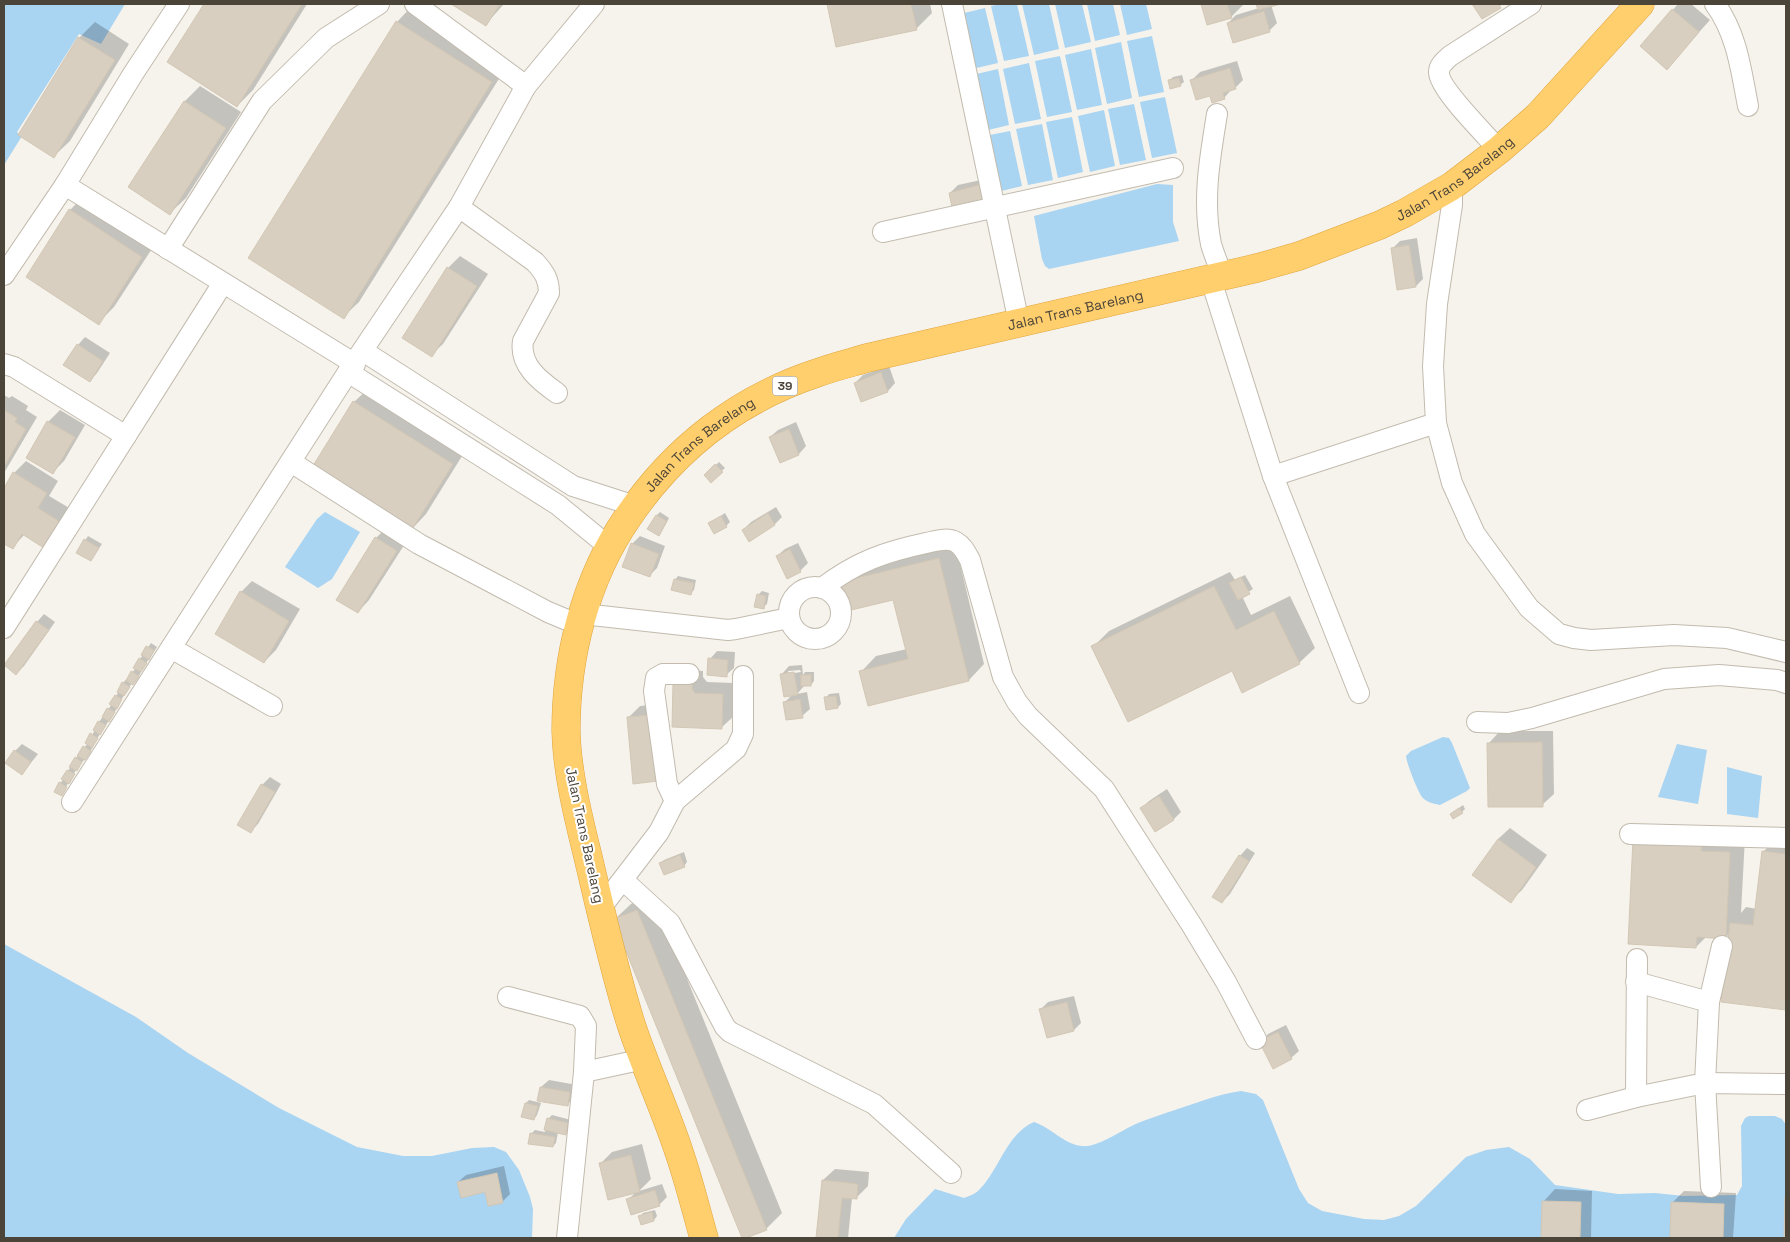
<svg xmlns="http://www.w3.org/2000/svg" width="1790" height="1242" font-family="'Space Grotesk',sans-serif">
  <style>
    .water { fill: #a9d4f2 }
    .shadow { fill: #0003; fill-rule: evenodd }
    .building { fill: #d8cfc1; stroke: #d3c7b4 }
    .lines { fill: none; stroke-linecap: round; stroke-linejoin: round }
    .minor-casing { stroke: #c2bbae; stroke-width: 22 }
    .highway-casing { stroke: #e0a43c; stroke-width: 29 }
    .minor { stroke: #fff; stroke-width: 20 }
    .highway { stroke: #ffcf6e; stroke-width: 28 }
    .labels { text-anchor: middle; dominant-baseline: central; stroke-width: 4; stroke-linejoin: round; paint-order: stroke }
    .shield { fill: #fff; stroke: #817c74; stroke-width: 1 }
    .shield-label { font-size: 12px; font-weight: bold; fill: #4b4439 }
    .street-label { font-size: 14px; fill: #4b4439; stroke: #fff }
  </style>
  <rect width="100%" height="100%" fill="#f6f3ec"/>
  <g class="water">
    <polygon points="4,4 125,4 101,44 79,34 17,132 22,136 4,165"/>
    <polygon points="1001,4 1017,4 1029,56 1004,61 991,6"/>
    <polygon points="1022,4 1049,4 1059,49 1034,55"/>
    <polygon points="1055,4 1082,4 1091,42 1065,48"/>
    <polygon points="1087,4 1113,4 1120,35 1095,41"/>
    <polygon points="1120,4 1146,4 1152,29 1127,35"/>
    <polygon points="985,8 998,63 972,69 960,14"/>
    <polygon points="1152,36 1164,92 1139,97 1127,41"/>
    <polygon points="1121,42 1132,98 1107,104 1095,48"/>
    <polygon points="1091,49 1102,105 1077,110 1065,55"/>
    <polygon points="1060,56 1072,112 1047,117 1035,61"/>
    <polygon points="1029,63 1041,119 1015,124 1003,69"/>
    <polygon points="998,69 1009,125 984,131 972,75"/>
    <polygon points="1165,97 1177,153 1152,158 1140,102"/>
    <polygon points="1134,104 1146,160 1120,165 1108,109"/>
    <polygon points="1104,110 1115,166 1090,172 1078,116"/>
    <polygon points="1072,117 1083,172 1058,178 1046,122"/>
    <polygon points="1042,124 1053,180 1028,185 1016,129"/>
    <polygon points="1010,131 1022,186 997,192 985,136"/>
    <polygon points="1157,184 1173,185 1173,222 1179,241 1049,269 1045,266 1042,259 1034,216"/>
    <polygon points="325,512 360,532 332,579 318,588 285,567 317,519"/>
    <path d="M1443 737 1449 738 1452 743 1470 788 1467 791 1440 805C1434 804 1426 802 1422 797 1417 790 1407 764 1406 756L1411 751Z"/>
    <polygon points="1677,744 1707,750 1698,804 1658,797"/>
    <polygon points="1727,767 1762,776 1758,818 1727,814"/>
    <polygon points="4,944 136,1017 188,1053 279,1108 357,1147 403,1156 432,1156 472,1148 494,1147 506,1152 519,1170 530,1197 533,1209 532,1238 4,1238"/>
    <path d="M1241 1091 1256 1094 1263 1100 1299 1189 1308 1203 1322 1211 1364 1219 1384 1220 1399 1216 1416 1206 1466 1157 1486 1150 1509 1147 1530 1159 1555 1185 1618 1194 1655 1193 1684 1196 1737 1195 1742 1186 1741 1126 1745 1118 1749 1116H1775L1782 1119 1786 1125V1238H894L906 1219 935 1189 964 1198C969 1196 975 1194 978 1191 999 1171 1006 1134 1034 1122 1052 1128 1063 1144 1082 1146 1098 1148 1123 1129 1138 1123 1150 1118 1163 1114 1175 1110 1197 1103 1218 1094 1241 1091Z"/>
  </g>
  <g class="shadow">
    <polygon points="205,4 307,4 253,90 237,106 168,62"/>
    <polygon points="454,4 504,4 486,24"/>
    <polygon points="828,4 930,4 932,13 916,29 837,46"/>
    <polygon points="1202,4 1242,4 1243,5 1231,17 1208,24"/>
    <polygon points="1258,4 1276,4 1271,5 1277,23 1269,31 1228,23 1236,15 1259,8"/>
    <polygon points="1474,4 1503,4 1483,17"/>
    <polygon points="1678,4 1691,4 1710,20 1667,68 1641,46"/>
    <polygon points="412,6 507,66 359,302 343,317 397,22"/>
    <polygon points="95,22 129,44 70,141 54,156 79,38"/>
    <polygon points="1237,61 1243,80 1235,88 1232,89 1224,98 1211,94 1192,80 1200,72"/>
    <polygon points="1182,75 1184,82 1180,85 1170,80 1173,77"/>
    <polygon points="200,86 241,112 186,198 170,213 130,187 185,101"/>
    <polygon points="990,178 993,190 950,193 958,185"/>
    <polygon points="86,194 157,241 114,307 98,323 70,210"/>
    <polygon points="1417,238 1423,279 1416,286 1392,249 1400,241"/>
    <polygon points="460,256 488,274 443,344 431,355 404,337 448,268"/>
    <polygon points="85,337 110,353 97,373 90,381 78,345"/>
    <polygon points="889,366 895,383 888,391 862,401 855,383 863,375"/>
    <polygon points="370,387 467,448 426,514 411,530 354,402"/>
    <polygon points="4,395 9,398 12,396 28,406 26,410 37,417 4,473"/>
    <polygon points="60,410 85,425 64,461 53,472 28,457 48,422"/>
    <polygon points="796,422 806,446 799,454 780,462 770,437 778,430"/>
    <polygon points="26,461 58,481 49,496 71,509 56,535 25,534 12,548 4,542 4,490 14,473"/>
    <polygon points="719,462 725,468 711,481 706,475"/>
    <polygon points="776,507 782,517 775,524 743,530 751,522"/>
    <polygon points="660,512 669,518 662,531 657,515"/>
    <polygon points="725,513 730,522 726,526 710,523"/>
    <polygon points="388,526 408,539 369,600 358,612 376,538"/>
    <polygon points="88,536 102,544 91,560 78,552"/>
    <polygon points="640,536 665,546 657,568 650,575 632,544"/>
    <polygon points="798,543 808,563 800,571 777,556 785,549"/>
    <polygon points="955,543 984,664 969,680 861,672 876,656 907,649 894,598 841,583 857,567"/>
    <polygon points="1230,572 1235,580 1245,575 1253,589 1242,596 1251,615 1290,596 1315,648 1299,663 1232,669 1093,647 1109,631"/>
    <polygon points="678,576 696,580 694,590 691,593 675,580"/>
    <polygon points="252,581 300,609 276,650 264,662 241,592"/>
    <polygon points="762,591 769,593 767,604 763,607 758,595"/>
    <polygon points="44,614 55,622 24,666 16,674 37,622"/>
    <polygon points="151,643 157,647 152,655 140,671 141,672 137,680 132,683 124,695 112,717 108,722 92,746 93,747 88,755 76,770 61,795 60,783 64,779 63,779 76,758 88,743 99,722 112,704 123,683 136,668 140,659"/>
    <polygon points="717,651 735,652 734,668 726,675 710,659"/>
    <path d="M802 665 803 675 805 672H814V681L811 685H805L797 694 807 692 810 709 802 716 784 703 792 695 782 674 789 666ZM800 670 801 672 788 674V671Z"/>
    <polygon points="686,670 703,671 703,677 707,682 734,683 734,716 722,727 674,726"/>
    <polygon points="839,693 841,704 838,707 826,698 829,694"/>
    <polygon points="663,704 669,769 628,718 640,706"/>
    <polygon points="1500,731 1553,731 1554,794 1542,805 1489,743"/>
    <polygon points="22,744 38,754 22,774 15,751"/>
    <polygon points="270,777 281,784 258,824 250,832 262,785"/>
    <polygon points="1167,789 1181,812 1174,819 1156,831 1142,808 1149,801"/>
    <polygon points="1463,805 1465,809 1462,812 1451,814"/>
    <polygon points="1650,824 1717,827 1745,837 1741,913 1746,907 1757,909 1763,852 1779,836 1786,837 1786,1009 1722,1001 1730,933 1725,938 1706,937 1696,947 1634,839"/>
    <polygon points="1510,828 1547,855 1522,890 1510,901 1498,839"/>
    <polygon points="1247,848 1255,853 1230,894 1222,902 1240,856"/>
    <polygon points="684,852 687,862 684,866 661,863 664,860"/>
    <polygon points="653,895 782,1213 766,1229 615,919 631,904"/>
    <polygon points="1074,996 1081,1023 1074,1030 1041,1009 1048,1002"/>
    <polygon points="1286,1025 1299,1051 1291,1058 1261,1042 1268,1034"/>
    <polygon points="549,1080 577,1085 575,1097 567,1105 539,1100 541,1087"/>
    <polygon points="529,1100 541,1103 537,1115 534,1119 526,1103"/>
    <polygon points="552,1115 571,1120 569,1131 565,1134 558,1132 556,1143 553,1146 531,1134 535,1130 545,1132 548,1119"/>
    <polygon points="642,1144 651,1179 639,1191 662,1184 667,1197 659,1205 628,1200 636,1192 600,1164 612,1152"/>
    <polygon points="504,1166 510,1194 503,1201 486,1191 458,1182 466,1175"/>
    <polygon points="835,1169 869,1172 868,1186 856,1198 852,1198 848,1238 817,1238 823,1180"/>
    <polygon points="1555,1189 1592,1191 1591,1238 1542,1238 1544,1201"/>
    <polygon points="1684,1191 1736,1193 1733,1238 1671,1238 1673,1202"/>
    <polygon points="655,1210 657,1216 654,1220 642,1223 640,1217 643,1213"/>
  </g>
  <g class="building">
    <polygon points="204,4 302,4 237,107 167,62"/>
    <polygon points="451,4 500,4 486,26"/>
    <polygon points="827,4 911,4 917,30 836,47"/>
    <polygon points="1201,4 1227,4 1232,18 1207,25"/>
    <polygon points="1256,4 1281,4 1258,10"/>
    <polygon points="1472,4 1498,4 1501,8 1482,19"/>
    <polygon points="1672,9 1699,32 1667,70 1640,46"/>
    <polygon points="1264,11 1270,32 1233,43 1227,23"/>
    <polygon points="396,21 492,82 344,319 248,258"/>
    <polygon points="78,37 115,60 54,158 18,135"/>
    <polygon points="1230,68 1236,89 1223,93 1225,99 1212,103 1210,96 1196,100 1190,80"/>
    <polygon points="1179,78 1181,86 1170,89 1168,80"/>
    <polygon points="184,101 226,128 170,215 128,187"/>
    <polygon points="982,184 986,199 952,207 949,193"/>
    <polygon points="69,209 142,257 99,325 26,277"/>
    <polygon points="1409,245 1416,287 1397,290 1391,248"/>
    <polygon points="447,267 477,286 432,357 402,338"/>
    <polygon points="77,344 103,361 90,382 63,365"/>
    <polygon points="881,372 888,392 861,402 854,383"/>
    <polygon points="353,401 453,464 411,531 311,469"/>
    <polygon points="4,410 17,418 15,422 26,429 4,467"/>
    <polygon points="47,421 75,437 53,474 26,458"/>
    <polygon points="789,429 799,455 780,463 769,437"/>
    <polygon points="715,464 723,472 711,483 704,475"/>
    <polygon points="13,472 47,493 38,508 60,522 44,548 22,534 13,549 4,544 4,488"/>
    <polygon points="768,513 775,525 749,542 742,530"/>
    <polygon points="656,515 667,521 659,536 647,529"/>
    <polygon points="721,516 727,527 714,534 708,523"/>
    <polygon points="375,537 397,551 358,613 336,600"/>
    <polygon points="84,539 99,548 91,561 76,553"/>
    <polygon points="631,543 659,554 650,577 622,567"/>
    <polygon points="790,549 801,572 787,579 776,556"/>
    <polygon points="939,558 969,681 868,706 859,671 908,659 893,600 847,611 840,582"/>
    <polygon points="1241,577 1250,594 1238,600 1229,583"/>
    <polygon points="674,579 694,583 691,595 671,590"/>
    <polygon points="1214,586 1236,630 1274,611 1300,664 1242,693 1232,671 1128,722 1091,646"/>
    <polygon points="240,591 289,621 264,663 215,634"/>
    <polygon points="757,594 766,596 764,609 754,607"/>
    <polygon points="36,621 49,630 16,675 4,665"/>
    <polygon points="146,646 154,650 149,660 141,655"/>
    <polygon points="139,658 147,663 141,672 133,668"/>
    <polygon points="708,658 728,660 727,677 707,675"/>
    <polygon points="131,671 139,676 133,685 126,681"/>
    <polygon points="794,672 798,695 784,697 780,674"/>
    <rect x="801" y="675" width="10" height="11"/>
    <polygon points="122,682 130,687 124,696 117,692"/>
    <polygon points="673,682 692,682 692,689 695,693 723,694 722,729 672,727"/>
    <polygon points="115,695 122,699 117,709 109,704"/>
    <polygon points="836,696 838,708 826,710 824,697"/>
    <polygon points="800,699 803,718 786,720 783,702"/>
    <polygon points="107,708 115,712 109,722 102,717"/>
    <polygon points="651,715 658,781 633,784 627,717"/>
    <polygon points="98,721 106,725 100,735 93,730"/>
    <polygon points="90,733 98,738 92,748 85,743"/>
    <polygon points="1542,742 1543,807 1488,807 1487,743"/>
    <polygon points="83,746 91,751 85,760 77,756"/>
    <polygon points="14,750 31,762 22,775 5,763"/>
    <polygon points="75,757 82,762 77,771 69,767"/>
    <polygon points="67,770 75,774 69,784 61,779"/>
    <polygon points="59,782 67,787 62,796 54,792"/>
    <polygon points="261,784 275,792 251,833 237,825"/>
    <polygon points="1159,796 1174,820 1155,832 1140,808"/>
    <polygon points="1459,808 1463,813 1453,819 1450,814"/>
    <polygon points="1498,839 1536,867 1511,903 1472,875"/>
    <polygon points="1633,839 1702,842 1701,851 1730,852 1726,939 1697,937 1696,948 1628,944"/>
    <polygon points="1762,851 1786,854 1786,1010 1721,1002 1730,923 1753,925"/>
    <polygon points="680,855 685,867 664,875 659,863"/>
    <polygon points="1239,855 1249,861 1222,903 1212,897"/>
    <polygon points="637,910 767,1230 746,1238 742,1238 613,919"/>
    <polygon points="1067,1002 1074,1031 1047,1038 1039,1009"/>
    <polygon points="1278,1032 1292,1059 1273,1069 1259,1041"/>
    <polygon points="540,1087 570,1092 568,1106 537,1101"/>
    <polygon points="525,1103 538,1106 534,1120 521,1117"/>
    <polygon points="547,1118 568,1123 566,1135 544,1130"/>
    <polygon points="530,1133 555,1137 553,1147 528,1144"/>
    <polygon points="631,1155 640,1192 608,1200 599,1163"/>
    <polygon points="497,1173 503,1203 488,1206 485,1192 461,1198 457,1182"/>
    <polygon points="822,1180 858,1184 857,1199 842,1198 838,1238 816,1238"/>
    <polygon points="655,1190 660,1206 631,1215 626,1199"/>
    <polygon points="1785,1196 1786,1196 1786,1238 1784,1238"/>
    <polygon points="1542,1201 1581,1202 1580,1238 1541,1238"/>
    <polygon points="1671,1202 1724,1204 1723,1238 1670,1238"/>
    <polygon points="652,1212 654,1221 641,1225 638,1216"/>
  </g>
  <g class="lines">
    <defs>
      <g id="minor">
        <polyline points="415,4 526,86"/>
        <polyline points="952,4 1019,323"/>
        <path d="M1715 4C1737 34 1741 70 1748 106"/>
        <path d="M1217 114C1210 157 1202 200 1211 244 1214 255 1219 266 1223 277"/>
        <path d="M1499 150C1487 136 1438 88 1439 72 1439 65 1445 61 1450 56L1531 4"/>
        <polyline points="65,185 355,364"/>
        <polyline points="1452,186 1452,205 1437,304 1433,366 1436,423 1452,483 1475,534 1529,608 1559,634 1574,638 1591,640 1674,635 1727,638 1786,652"/>
        <path d="M459 207 535 262C544 272 549 279 549 293L523 341C519 365 540 381 557 393"/>
        <polyline points="883,232 1173,168"/>
        <polyline points="168,249 262,101 326,38 379,4"/>
        <polyline points="4,275 65,185 133,74 179,4"/>
        <polyline points="1211,280 1273,476 1436,423"/>
        <polyline points="363,351 573,486 635,506"/>
        <polyline points="4,364 14,367 126,436"/>
        <polyline points="348,372 558,505 608,546"/>
        <polyline points="291,462 419,544 548,612 579,625"/>
        <polyline points="1273,476 1359,693"/>
        <circle cx="815" cy="613" r="26"/>
        <path d="M822 588C856 562 884 552 926 543 936 541 947 537 956 542 963 546 966 553 970 560L1003 677 1017 702 1028 716 1104 789 1191 924 1226 982 1256 1039"/>
        <polyline points="583,614 728,630 736,629 789,618"/>
        <polyline points="4,628 223,283"/>
        <polyline points="171,648 272,706"/>
        <polyline points="1477,722 1508,723 1532,718 1664,679 1719,675 1777,680 1786,683"/>
        <polyline points="675,801 667,784 654,691 656,678 663,674 689,674"/>
        <polyline points="72,802 348,372 459,207 526,86 594,4"/>
        <polyline points="1630,834 1786,838"/>
        <polyline points="623,880 670,923 725,1027 730,1032 874,1104 951,1173"/>
        <polyline points="600,909 659,832 675,801 736,749 743,734 743,676"/>
        <polyline points="1636,982 1709,1002"/>
        <polyline points="508,997 580,1016 586,1026 584,1072"/>
        <polyline points="1636,1097 1637,959"/>
        <polyline points="1587,1110 1636,1097 1705,1083 1709,1002 1722,946"/>
        <polyline points="1711,1187 1705,1083 1786,1084"/>
        <polyline points="567,1238 584,1072 644,1059"/>
      </g>
      <g id="highway">
        <path id="s1" d="M704 1238C696 1210 689 1181 679 1152 665 1109 645 1067 631 1024 614 970 602 916 589 861 579 820 567 774 566 731 566 657 585 579 628 517 674 449 738 399 817 373 833 367 850 363 867 358L1257 268 1299 256 1380 225 1405 213 1452 186 1499 150 1538 116 1640 4"/>
      </g>
    </defs>
    <use href="#minor" class="minor-casing"/>
    <use href="#highway" class="highway-casing"/>
    <use href="#minor" class="minor"/>
    <use href="#highway" class="highway"/>
  </g>
  <g class="labels">
    <rect class="shield" x="772.5" y="376.5" width="25" height="19" rx="4"/>
    <g class="shield-label">
      <text x="785" y="386">39</text>
    </g>
    <g class="street-label">
      <text stroke="none"><textPath href="#s1" startOffset="1666">Jalan Trans Barelang</textPath></text>
      <text stroke="none"><textPath href="#s1" startOffset="1261">Jalan Trans Barelang</textPath></text>
      <text stroke="none"><textPath href="#s1" startOffset="856">Jalan Trans Barelang</textPath></text>
      <text transform="translate(585 835) rotate(78)">Jalan Trans Barelang</text>
    </g>
  </g>
  <rect width="1790" height="1242" fill="none" stroke="#4b4439" stroke-width="10"/>
</svg>
